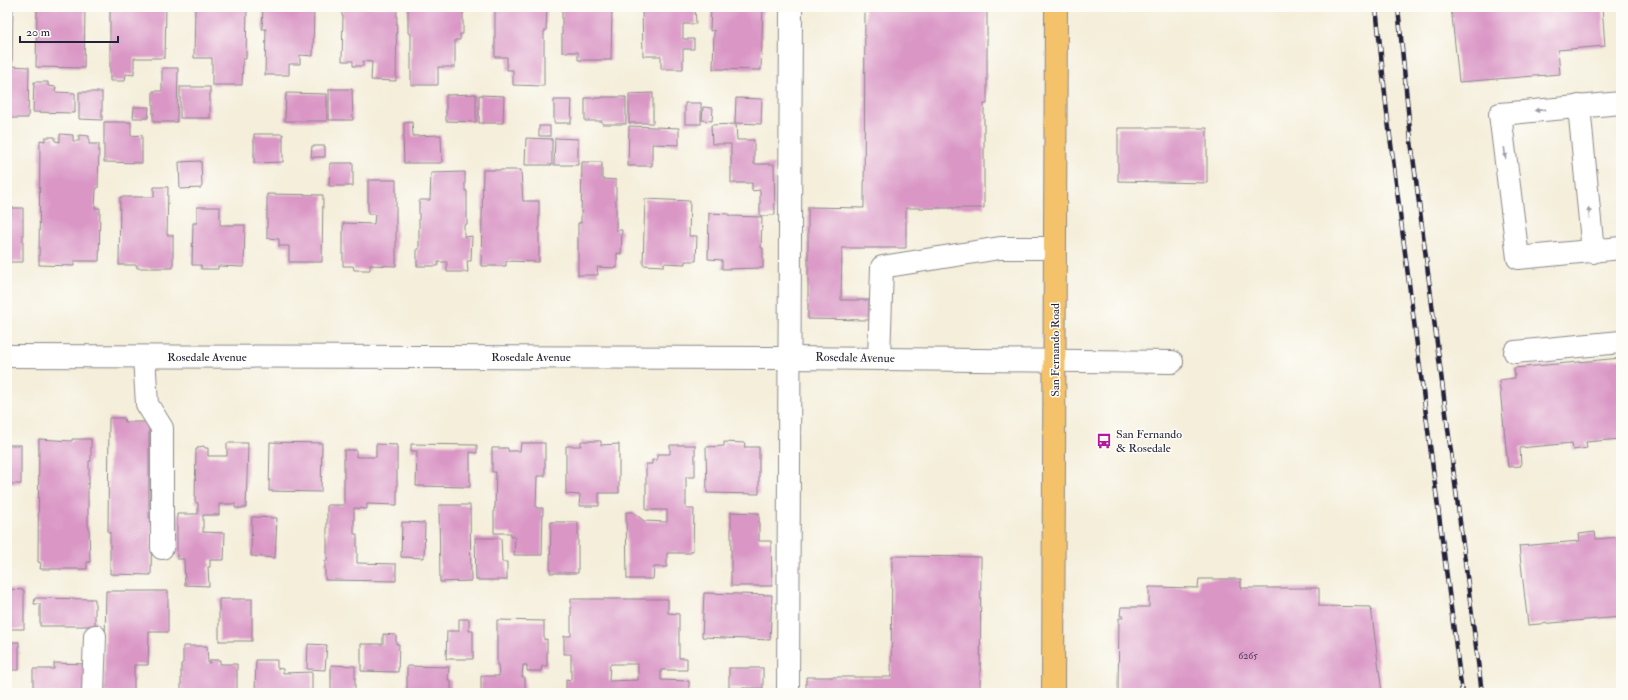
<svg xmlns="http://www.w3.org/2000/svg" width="1628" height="700" font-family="'IM FELL Double Pica',serif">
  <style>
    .building { fill: #da97c6; fill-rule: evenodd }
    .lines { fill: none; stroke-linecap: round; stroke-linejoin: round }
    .minor-casing { stroke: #8b888a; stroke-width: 24 }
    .major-casing { stroke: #8b888a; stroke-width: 24 }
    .minor { stroke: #fff; stroke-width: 22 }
    .major { stroke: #f3c26a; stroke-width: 22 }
    .rail-casing { stroke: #22223b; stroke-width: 4.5 }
    .rail { stroke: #fdfcf7; stroke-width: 3; stroke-dasharray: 9; stroke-linecap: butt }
    .oneway { fill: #9c9ca7 }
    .labels { text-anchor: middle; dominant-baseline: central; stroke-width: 3; stroke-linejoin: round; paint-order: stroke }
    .number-label { font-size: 10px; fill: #503f5e }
    .street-label { font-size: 12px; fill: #22223b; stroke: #fdfcf7 }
    .poi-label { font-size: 12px; fill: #22223b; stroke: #fdfcf7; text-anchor: start }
  </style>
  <rect width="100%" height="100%" fill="#fdfcf7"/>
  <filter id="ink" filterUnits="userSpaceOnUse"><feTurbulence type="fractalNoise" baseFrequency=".025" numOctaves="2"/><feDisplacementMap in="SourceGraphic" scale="8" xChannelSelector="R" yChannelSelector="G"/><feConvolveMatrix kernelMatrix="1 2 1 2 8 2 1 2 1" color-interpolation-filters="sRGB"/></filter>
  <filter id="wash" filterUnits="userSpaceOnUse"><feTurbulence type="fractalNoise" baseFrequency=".012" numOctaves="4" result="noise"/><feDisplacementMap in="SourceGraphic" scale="16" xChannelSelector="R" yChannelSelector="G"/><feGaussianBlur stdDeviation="0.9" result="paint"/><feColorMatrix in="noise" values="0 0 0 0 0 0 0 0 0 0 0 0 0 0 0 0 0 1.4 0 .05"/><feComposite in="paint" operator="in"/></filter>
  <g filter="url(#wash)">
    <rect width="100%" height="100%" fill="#f4eeda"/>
    <g id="blocks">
      <g class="building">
        <polygon points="7,7 13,7 12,66 29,67 28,118 7,118"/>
        <polygon points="37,7 85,7 84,68 36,67"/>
        <polygon points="110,7 166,7 165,58 134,58 134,75 126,74 125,81 110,81"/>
        <polygon points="195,7 247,7 246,59 243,59 242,85 212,85 212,58 194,58"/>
        <polygon points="263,7 314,7 313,56 300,55 300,64 289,64 289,75 265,75 266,29 262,29"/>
        <polygon points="342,7 397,7 396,81 371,80 372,62 363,61 363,66 353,66 353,61 342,61 343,16 342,16"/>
        <polygon points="408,7 463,7 463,34 460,34 460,40 455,40 455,67 438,67 438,85 411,85 411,34 408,33"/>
        <polygon points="495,7 547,7 546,31 544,31 544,86 513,85 513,70 507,70 507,57 495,57"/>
        <polygon points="562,7 612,7 611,60 578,60 578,52 562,52"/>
        <polygon points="642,7 695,7 696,24 683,24 683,39 694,39 694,49 683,49 683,69 661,69 661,56 643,56"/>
        <polygon points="711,7 763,7 761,70 713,69 714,30 710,31"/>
        <polygon points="865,7 987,7 987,104 984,104 984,208 906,208 906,248 842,248 841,300 869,300 869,320 808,319 808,207 864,208"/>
        <polygon points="1451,7 1602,7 1605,46 1558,50 1560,74 1459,82"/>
        <polygon points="162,68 178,68 177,122 153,122 153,91 162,91"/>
        <polygon points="34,82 48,82 48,86 56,87 55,92 75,93 75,113 33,112"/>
        <rect x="180" y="87" width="30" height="31"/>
        <polygon points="329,89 352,89 353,120 329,120"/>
        <polygon points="79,92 102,92 102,120 79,119"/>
        <polygon points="286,93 327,94 327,121 285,121"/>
        <polygon points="653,93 653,123 629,123 629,94"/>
        <polygon points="476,94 476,122 446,121 446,95"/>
        <polygon points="479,95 504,96 503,123 479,123"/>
        <polygon points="602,97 626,97 626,124 602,124 602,121 585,121 585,98 602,98"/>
        <polygon points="736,98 762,99 761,124 735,123"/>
        <polygon points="554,100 572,100 571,123 554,123"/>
        <rect x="685" y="103" width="16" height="21"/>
        <polygon points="134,107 149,107 148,118 133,118"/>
        <polygon points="703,107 713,108 712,121 702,120"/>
        <polygon points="104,122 131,122 131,136 142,135 142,163 104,162"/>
        <polygon points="412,122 413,136 441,135 442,163 404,163 403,136 404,136 404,123"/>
        <polygon points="736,124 737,140 754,140 754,164 774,164 775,215 760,216 760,190 752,191 752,183 731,183 731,144 712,144 711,125"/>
        <rect x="539" y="126" width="11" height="10"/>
        <polygon points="629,126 679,128 679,145 652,144 652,166 628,166"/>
        <polygon points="1118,128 1207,128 1207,183 1118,181"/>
        <polygon points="60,134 73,135 73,141 79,141 79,135 89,136 89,144 99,144 98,188 96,189 95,208 100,208 99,261 74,261 74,266 39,265 40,140 45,141 45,137 55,137 55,141 60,142"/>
        <polygon points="254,134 283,134 283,162 254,163"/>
        <polygon points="526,138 552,139 552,165 525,165"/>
        <polygon points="555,138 578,139 578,165 554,165"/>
        <polygon points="312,146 325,146 325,157 311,157"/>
        <polygon points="201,161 202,186 201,188 180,189 179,162"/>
        <polygon points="582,162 602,162 602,179 616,180 616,230 622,230 621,254 617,253 617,268 597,267 598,275 578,275 578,223 581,223"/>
        <polygon points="330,163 353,163 353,186 329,186"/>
        <polygon points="483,170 521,170 523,201 539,201 539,262 506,261 506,266 481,266"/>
        <polygon points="465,172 465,191 467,191 467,224 464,225 464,237 472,236 471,261 467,261 468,272 447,272 447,262 438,262 438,266 417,266 417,249 419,249 419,200 430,200 431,173"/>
        <polygon points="368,180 396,180 396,266 370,265 370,270 354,270 353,266 343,266 343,223 374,224 375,214 368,214"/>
        <polygon points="154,187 168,187 167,235 173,235 173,268 137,268 137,265 119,265 120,197 154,197"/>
        <polygon points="7,194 10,194 10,208 23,208 23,262 7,262"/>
        <polygon points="267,194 323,195 322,262 289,262 289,246 279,246 279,239 267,238"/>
        <polygon points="645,199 690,201 689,236 697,236 696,261 685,261 685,264 664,263 664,266 643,265"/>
        <polygon points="197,207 220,207 220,225 245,225 244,267 218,266 218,269 201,269 201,265 192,265 193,223 197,223"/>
        <polygon points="709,213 729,214 729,216 762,217 761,248 763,248 763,268 722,269 722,260 708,259"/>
        <polygon points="1621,358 1621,439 1586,442 1587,448 1573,450 1572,443 1520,448 1521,466 1508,467 1499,380 1515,378 1514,368"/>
        <polygon points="109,418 124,418 125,422 149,422 149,518 152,519 151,575 110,574 110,532 108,532"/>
        <polygon points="39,439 72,441 72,439 91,439 91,461 89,461 89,483 88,483 88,527 89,527 90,562 87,562 87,569 40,569 41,563 38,562"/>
        <polygon points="581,441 601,441 601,445 619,444 619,493 599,493 599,506 579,506 580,495 566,494 566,446 581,446"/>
        <polygon points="270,442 322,443 321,492 269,491"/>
        <polygon points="724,442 745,443 744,447 759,447 759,494 707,493 706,447 724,446"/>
        <polygon points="227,443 248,443 246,508 235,508 235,504 219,504 219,515 203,515 203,532 225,533 224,560 210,560 210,567 208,567 209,586 185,585 184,559 177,559 177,514 198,514 198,503 195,502 196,449 198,449 198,447 204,446 205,448 208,448 208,456 227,456"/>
        <polygon points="521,443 545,443 545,476 537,476 536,508 543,508 542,555 514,555 515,537 511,537 511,533 494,533 494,508 495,508 496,472 492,472 492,448 508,448 508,451 520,451"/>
        <polygon points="376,444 397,445 397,505 367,504 367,509 354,508 354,534 357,534 357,563 396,564 396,581 325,580 325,561 327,561 327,505 344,505 344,450 356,450 356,457 376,457"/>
        <polygon points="411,444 477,445 477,453 470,452 470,487 416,486 417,451 411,451"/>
        <rect x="7" y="445" width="14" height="39"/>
        <polygon points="670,445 695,445 695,477 686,477 686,509 694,509 693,551 691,551 691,553 667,553 667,567 654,567 653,579 627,579 626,512 633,512 644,521 667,522 667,510 646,510 646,464 652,464 652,460 657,460 657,454 670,454"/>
        <polygon points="439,505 470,505 471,581 440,582"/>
        <polygon points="731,512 759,513 759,541 771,541 772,586 731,586"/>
        <polygon points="252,517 277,518 275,558 251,556"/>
        <polygon points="402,522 425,523 424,558 401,557"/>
        <polygon points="551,522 578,522 578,573 550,573"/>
        <polygon points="1595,532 1596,539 1621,537 1621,617 1528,625 1519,546 1580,541 1579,534"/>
        <polygon points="475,538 501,538 502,562 507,562 507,580 476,580"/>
        <polygon points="892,556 981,557 980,693 806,693 806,677 891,677"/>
        <polygon points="1199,579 1241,579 1241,588 1319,588 1319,606 1371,607 1382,693 1118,693 1119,618 1123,618 1123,616 1120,616 1121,607 1149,607 1149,587 1198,588"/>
        <polygon points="7,589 24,590 24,629 7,629"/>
        <polygon points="106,591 168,591 168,632 149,632 148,665 134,665 134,693 104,693"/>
        <polygon points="704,593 772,595 770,640 702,637"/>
        <polygon points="35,598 95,599 95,626 40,626 40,604 34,604"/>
        <rect x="219" y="599" width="33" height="42"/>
        <path d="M571 599H668V613L679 614V658H687V670H661V680L689 681V693H566V679L571 680V654H564V636H571ZM610 664H638V680L609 681Z"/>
        <polygon points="459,619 469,619 469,631 473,631 473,659 446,659 447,631 459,631"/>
        <polygon points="497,620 544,621 544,640 547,639 547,666 542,666 541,671 527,671 527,665 523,665 522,677 525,677 525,693 481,693 481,676 499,676 498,665 497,665"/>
        <polygon points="383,634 396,635 396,644 399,644 398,672 361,671 361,644 383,644"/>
        <rect x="7" y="642" width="12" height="28"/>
        <polygon points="308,644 327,645 325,670 307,669"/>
        <polygon points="183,646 207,646 208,663 210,663 210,660 220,660 220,664 237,664 237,693 181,693 181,664 183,663"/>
        <polygon points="256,660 277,660 277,668 283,669 283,673 312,672 312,693 255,693"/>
        <polygon points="54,663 87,664 87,693 33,693 33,669 54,669"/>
        <polygon points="331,665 355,666 355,692 331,692"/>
        <polygon points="407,666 449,667 448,680 451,680 451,693 407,693"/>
        <rect x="729" y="668" width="34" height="20"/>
      </g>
    </g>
  </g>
  <g filter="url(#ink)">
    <use href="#blocks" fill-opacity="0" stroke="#8b888a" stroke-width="1"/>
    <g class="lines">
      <defs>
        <g id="minor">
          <polyline points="1621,103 1500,114 1518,258 1621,248"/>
          <polyline points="1579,106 1593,252"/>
          <polyline points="1515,352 1621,342"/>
          <polyline points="7,356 790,358 1172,362"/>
          <polyline points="144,357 147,404 162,428 162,548"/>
          <polyline points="879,359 882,267 1000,248 1055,248"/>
          <polyline points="93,693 95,636"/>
          <polyline points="788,693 791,7"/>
        </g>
        <polyline id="major" points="1053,693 1056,7"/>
      </defs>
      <use href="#minor" class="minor-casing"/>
      <use href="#major" class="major-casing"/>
      <use href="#minor" class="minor"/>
      <use href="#major" class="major"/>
      <defs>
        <g id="rail">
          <polyline points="1376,7 1387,113 1462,693"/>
          <polyline points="1398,7 1411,141 1482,693"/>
        </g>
      </defs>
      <use href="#rail" class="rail-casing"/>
      <use href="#rail" class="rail"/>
    </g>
    <defs><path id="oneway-solid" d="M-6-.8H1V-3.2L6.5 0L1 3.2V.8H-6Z"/></defs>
    <g class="oneway">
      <use href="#oneway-solid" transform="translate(1540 110) rotate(174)"/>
      <use href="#oneway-solid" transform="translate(1505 153) rotate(83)"/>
      <use href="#oneway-solid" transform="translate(1589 213) rotate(-95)"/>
    </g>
  </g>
  <defs>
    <symbol id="bus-bare" viewBox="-9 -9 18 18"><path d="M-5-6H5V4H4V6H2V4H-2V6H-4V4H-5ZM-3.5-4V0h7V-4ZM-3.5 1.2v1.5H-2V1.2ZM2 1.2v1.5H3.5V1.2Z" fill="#b5179e" stroke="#fdfcf7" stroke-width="2.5" paint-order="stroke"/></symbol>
  </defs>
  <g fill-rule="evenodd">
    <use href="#bus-bare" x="1093" y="430" width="22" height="22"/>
  </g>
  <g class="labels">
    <g class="number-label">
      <text x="1248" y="656">6265</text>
    </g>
    <g class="street-label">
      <text transform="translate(1055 350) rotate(-90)">San Fernando Road</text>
      <text x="207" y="357">Rosedale Avenue</text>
      <text x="531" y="357">Rosedale Avenue</text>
      <text transform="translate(855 358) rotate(1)">Rosedale Avenue</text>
    </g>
    <g class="poi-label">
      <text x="1116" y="434">San Fernando<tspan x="1116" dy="14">&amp; Rosedale</tspan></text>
    </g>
  </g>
  <rect width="1628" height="700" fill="none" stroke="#fdfcf7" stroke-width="24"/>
  <path d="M20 36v6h98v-6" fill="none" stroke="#22223b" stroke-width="2"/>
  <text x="26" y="36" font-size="12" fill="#22223b" stroke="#fdfcf7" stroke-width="3" paint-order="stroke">20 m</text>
</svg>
